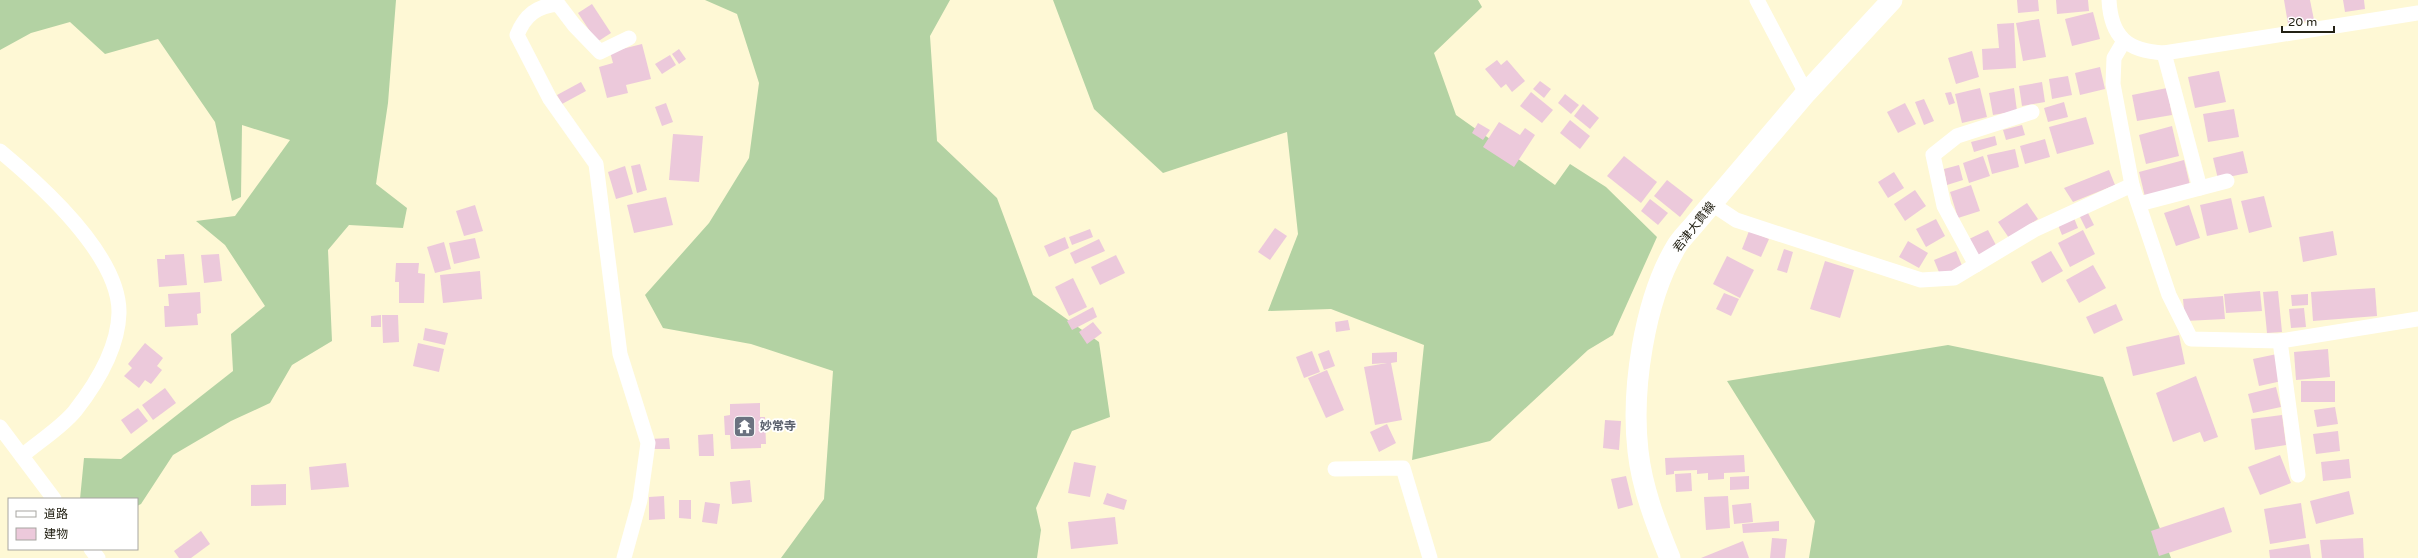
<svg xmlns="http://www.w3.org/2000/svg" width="2418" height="558" font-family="'Varela Round','Noto Sans JP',sans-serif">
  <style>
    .forest { fill: #b3d2a3 }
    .building { fill: #ecc9db }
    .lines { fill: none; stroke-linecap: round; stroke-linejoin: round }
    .minor { stroke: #fff; stroke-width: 15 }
    .secondary { stroke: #fff; stroke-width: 21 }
    .labels { text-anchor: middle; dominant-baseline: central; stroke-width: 3.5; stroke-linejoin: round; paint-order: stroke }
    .street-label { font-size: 12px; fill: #232114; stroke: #fff }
    .worship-label { font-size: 12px; font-weight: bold; fill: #5b616d; stroke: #fff; text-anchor: start }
  </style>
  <rect width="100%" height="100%" fill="#fef8d5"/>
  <g class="forest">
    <polygon points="0,0 396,0 388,103 376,184 407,208 403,228 349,225 328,250 332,341 292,365 270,403 231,421 173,455 141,504 137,506 137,499 80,499 84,458 121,459 233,371 231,334 265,306 225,245 196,221 235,216 290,140 242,125 241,197 232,201 215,122 158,39 105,54 70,22 31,33 0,50"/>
    <polygon points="705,0 950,0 930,36 937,141 997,198 1033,295 1099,342 1110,417 1072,431 1036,508 1041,530 1037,558 781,558 824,499 833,371 751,344 663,328 645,295 709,223 749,158 759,83 737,14"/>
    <polygon points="1053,0 1478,0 1482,7 1434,53 1456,115 1555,185 1570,164 1606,187 1657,237 1613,335 1588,350 1490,441 1412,460 1424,345 1331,309 1268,311 1298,234 1287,132 1163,173 1094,109"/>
    <polygon points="1948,345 2103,377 2171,558 1809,558 1815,521 1727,381"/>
  </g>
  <g class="building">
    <polygon points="2017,0 2038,0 2039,11 2018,13"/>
    <polygon points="2056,0 2088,0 2089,11 2057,14"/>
    <polygon points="2284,0 2310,0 2314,20 2288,24"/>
    <polygon points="2343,0 2364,0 2365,9 2345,12"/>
    <polygon points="592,4 611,33 597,42 578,13"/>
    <polygon points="2093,12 2100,39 2072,46 2065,19"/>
    <polygon points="2039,19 2046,57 2023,61 2016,23"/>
    <polygon points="2014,23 2016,68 1983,70 1982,49 1999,48 1997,24"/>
    <polygon points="642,44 651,79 626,85 628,93 607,98 599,67 613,63 610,52"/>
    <polygon points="679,49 686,59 679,64 672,54"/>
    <polygon points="1972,51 1979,77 1956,84 1948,58"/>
    <polygon points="670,55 676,65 662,74 655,64"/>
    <polygon points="1497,60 1501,65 1507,60 1525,81 1512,92 1506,84 1501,88 1485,69"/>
    <polygon points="2100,67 2105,89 2080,95 2075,73"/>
    <polygon points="2219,71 2226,102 2195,108 2188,77"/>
    <polygon points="2068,76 2072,95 2052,99 2049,79"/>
    <polygon points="1540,81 1551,89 1544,98 1533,89"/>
    <polygon points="581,82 586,91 562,104 557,95"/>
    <polygon points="2042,82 2045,102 2022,106 2019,86"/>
    <polygon points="1980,88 1987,117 1962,123 1955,94"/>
    <polygon points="2014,88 2017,111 1993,115 1989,93"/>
    <polygon points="2167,88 2172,115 2137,121 2132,95"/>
    <polygon points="1531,92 1553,110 1542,123 1520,106"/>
    <polygon points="1951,92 1955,103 1949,105 1945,93"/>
    <polygon points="1565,94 1579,105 1571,114 1558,103"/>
    <polygon points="1924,99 1934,121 1924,125 1915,102"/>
    <polygon points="2064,102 2068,117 2048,122 2044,108"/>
    <polygon points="666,103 673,122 662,126 655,107"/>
    <polygon points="1905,103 1916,124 1898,133 1887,112"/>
    <polygon points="1583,104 1599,118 1590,129 1574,116"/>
    <polygon points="2234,109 2239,137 2208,142 2203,114"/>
    <polygon points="2086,117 2094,144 2057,154 2049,127"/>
    <polygon points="1570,120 1590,136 1580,149 1560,133"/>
    <polygon points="1499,122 1520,135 1525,128 1535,135 1514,167 1483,147"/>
    <polygon points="1478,123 1490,130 1483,140 1472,133"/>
    <polygon points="2022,125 2025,135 2006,140 2003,130"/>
    <polygon points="2172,126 2179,156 2146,164 2139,135"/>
    <polygon points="673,134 703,136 699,182 669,180"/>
    <polygon points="1995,136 1997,145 1974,152 1971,142"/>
    <polygon points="2045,139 2050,157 2025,164 2020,146"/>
    <polygon points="2015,149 2019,167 1992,174 1987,155"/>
    <polygon points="2243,151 2248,173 2218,179 2213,158"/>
    <polygon points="1624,156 1657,182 1641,203 1607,176"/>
    <polygon points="1983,156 1990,176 1969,183 1963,163"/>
    <polygon points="2184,160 2190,185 2145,197 2139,172"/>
    <polygon points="640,164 647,190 637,193 631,166"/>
    <polygon points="1959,165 1963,180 1947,185 1944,169"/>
    <polygon points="625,166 633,194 616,199 608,172"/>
    <polygon points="2109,170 2115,185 2073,202 2064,188"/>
    <polygon points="1894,172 1904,188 1888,198 1878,182"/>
    <polygon points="1667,180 1693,200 1680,217 1654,196"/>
    <polygon points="1971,185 1980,211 1958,218 1950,192"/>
    <polygon points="1915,190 1926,206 1905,221 1894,204"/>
    <polygon points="2264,196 2272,227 2249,233 2241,201"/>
    <polygon points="666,197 673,225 634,233 627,205"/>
    <polygon points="2231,198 2238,229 2207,236 2200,205"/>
    <polygon points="1650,199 1668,213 1658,225 1641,211"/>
    <polygon points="2027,203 2038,219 2009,238 1998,222"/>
    <polygon points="475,205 483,231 464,236 456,211"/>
    <polygon points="2189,205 2200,238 2176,246 2164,213"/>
    <polygon points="2087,211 2094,225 2086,229 2079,215"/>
    <polygon points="2074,218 2078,228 2062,235 2058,225"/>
    <polygon points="1936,219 1945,236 1926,247 1916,229"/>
    <polygon points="1275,228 1287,236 1270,260 1258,252"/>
    <polygon points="1090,229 1093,237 1072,245 1069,237"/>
    <polygon points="1988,230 1997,247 1979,257 1969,239"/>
    <polygon points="2083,230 2095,254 2070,267 2058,243"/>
    <polygon points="1749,231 1769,239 1761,257 1742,249"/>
    <polygon points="2333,231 2337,255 2303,262 2299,237"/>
    <polygon points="1065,237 1069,248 1049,257 1044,246"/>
    <polygon points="475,238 480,258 454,264 449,243"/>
    <polygon points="1099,239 1105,251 1075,264 1070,253"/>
    <polygon points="1908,241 1928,253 1919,268 1899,257"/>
    <polygon points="444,242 451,269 435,273 427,247"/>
    <polygon points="1784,249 1793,252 1787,273 1777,270"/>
    <polygon points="1956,251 1963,268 1941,277 1934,260"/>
    <polygon points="2051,251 2063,271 2042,283 2031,262"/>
    <polygon points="184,254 187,285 159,287 157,259 165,259 165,255"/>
    <polygon points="219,254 222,281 204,283 201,255"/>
    <polygon points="1116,255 1125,273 1100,285 1091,267"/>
    <polygon points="1727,256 1754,270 1740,298 1713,284"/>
    <polygon points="1825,261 1854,270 1840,318 1810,309"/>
    <polygon points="396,263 419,263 418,273 425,274 424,303 399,303 399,282 395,282"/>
    <polygon points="2093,265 2106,288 2079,303 2066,280"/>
    <polygon points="480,271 482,299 443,303 440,275"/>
    <polygon points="1073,278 1087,307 1069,316 1055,287"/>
    <polygon points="2375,288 2377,316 2313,321 2311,292"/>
    <polygon points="2260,291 2262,311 2226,313 2224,294"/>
    <polygon points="2278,291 2282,332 2267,333 2263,292"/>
    <polygon points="200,292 201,313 197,314 198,325 165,327 164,306 169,306 168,294"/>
    <polygon points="1724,293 1739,299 1731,316 1716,309"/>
    <polygon points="2308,294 2308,305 2292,306 2291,295"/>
    <polygon points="2223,296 2225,319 2185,321 2183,299"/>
    <polygon points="2116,304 2123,320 2094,334 2086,317"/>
    <polygon points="1093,307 1097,317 1072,330 1067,321"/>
    <polygon points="2304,308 2306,327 2291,328 2289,309"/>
    <polygon points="381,315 381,327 371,327 371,316"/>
    <polygon points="382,315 398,315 399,342 383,343"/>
    <polygon points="1348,320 1350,330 1336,332 1335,322"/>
    <polygon points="1093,322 1102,333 1087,344 1079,332"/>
    <polygon points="425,328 448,333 445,345 423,340"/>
    <polygon points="2179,335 2185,364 2133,376 2126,347"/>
    <polygon points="145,343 163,358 157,366 162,370 151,384 145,380 139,388 124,376 132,368 128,364"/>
    <polygon points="418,343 444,349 439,372 413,366"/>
    <polygon points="2328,349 2330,377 2296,380 2294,352"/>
    <polygon points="1329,350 1335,366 1324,370 1318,354"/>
    <polygon points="1312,351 1320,372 1304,378 1296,357"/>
    <polygon points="1397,352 1397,362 1391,363 1402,420 1375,425 1364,367 1387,363 1372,364 1372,353"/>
    <polygon points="2277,354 2282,381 2259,386 2253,359"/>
    <polygon points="1327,370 1344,410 1326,418 1308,378"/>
    <polygon points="2196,376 2218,437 2204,442 2200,432 2173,442 2156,393"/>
    <rect x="2301" y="381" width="34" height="21"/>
    <polygon points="2276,387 2281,407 2253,413 2248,394"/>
    <polygon points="165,388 176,403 153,420 142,405"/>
    <polygon points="760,403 760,417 765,417 766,444 761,444 761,448 731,449 730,435 725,435 724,416 730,415 730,404"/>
    <polygon points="2335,407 2338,424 2317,427 2314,410"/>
    <polygon points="138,408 148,421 131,434 121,420"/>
    <polygon points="2282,415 2286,445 2255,450 2251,419"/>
    <polygon points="1605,420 1621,421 1619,450 1603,448"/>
    <polygon points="1387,424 1396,443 1379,452 1370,432"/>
    <polygon points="2338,431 2340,451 2316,454 2313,434"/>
    <polygon points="713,434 714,456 699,456 698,435"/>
    <polygon points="669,438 670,449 650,449 650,439"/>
    <polygon points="1744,455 1745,472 1724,473 1724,479 1708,480 1708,473 1697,474 1697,470 1674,471 1674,474 1666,475 1665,458"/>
    <polygon points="2280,455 2291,483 2260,495 2248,467"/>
    <polygon points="2349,459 2351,478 2323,481 2321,462"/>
    <polygon points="1074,462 1096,466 1090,497 1068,493"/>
    <polygon points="346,463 349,487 311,490 309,467"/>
    <polygon points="1691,473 1692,491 1676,492 1675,474"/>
    <polygon points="1626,476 1633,505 1618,509 1611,479"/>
    <polygon points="1749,476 1749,489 1730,490 1730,477"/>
    <polygon points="750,480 752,502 732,504 730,482"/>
    <polygon points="286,484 286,505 251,506 251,485"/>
    <polygon points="2349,491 2354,514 2316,524 2310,501"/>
    <polygon points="1107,493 1127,500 1124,510 1103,504"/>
    <polygon points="664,496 665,519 649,520 649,497"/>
    <polygon points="1728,496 1730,528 1706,530 1704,497"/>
    <polygon points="679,500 691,500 691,519 679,518"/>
    <polygon points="705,502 720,504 717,524 702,522"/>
    <polygon points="1751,503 1753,522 1734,524 1732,505"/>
    <polygon points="2301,503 2306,538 2270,544 2264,509"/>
    <polygon points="2224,507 2232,532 2159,556 2151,531"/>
    <polygon points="1115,517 1118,544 1071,549 1068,522"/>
    <polygon points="1779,521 1779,531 1743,533 1742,524"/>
    <polygon points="201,531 210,544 191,558 179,558 174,551"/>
    <polygon points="1772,538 1787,539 1785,558 1770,558"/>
    <polygon points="2363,538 2364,558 2322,558 2320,540"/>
    <polygon points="1743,541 1749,558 1701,558"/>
    <polygon points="2309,544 2311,558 2270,558 2269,550"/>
  </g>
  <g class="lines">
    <g class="minor">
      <polyline points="1757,0 1806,93"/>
      <path d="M2109 0C2111 37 2127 51 2164 53L2418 13"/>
      <polyline points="2124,41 2114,58 2113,84 2132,185 2169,295 2191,339 2280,341 2418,319"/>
      <polyline points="2164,53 2200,188"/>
      <path d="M0 151C41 185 120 256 119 313 118 349 97 383 75 411 61 428 38 442 22 456"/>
      <polyline points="1712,204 1736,220 1921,280 1954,278 2034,230 2132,185"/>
      <polyline points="2139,204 2227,181"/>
      <polyline points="1976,265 1944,206 1933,155 1957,136 2032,112"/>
      <polyline points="2280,341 2298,475"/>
      <polyline points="0,427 54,499"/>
      <polyline points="1335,469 1403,468 1430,558"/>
      <polyline points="91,549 98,558"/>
      <path d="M624 558 640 500 648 443 620 354 596 164 550 99 517 35C525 15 537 6 558 4L574 25 600 52 629 38"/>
    </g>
    <path class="secondary" d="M1670 558C1656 524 1642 488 1638 451 1631 390 1644 301 1676 247 1680 240 1687 233 1693 226L1806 93 1892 0"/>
  </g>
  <defs>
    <symbol id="temple-square" viewBox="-11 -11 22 22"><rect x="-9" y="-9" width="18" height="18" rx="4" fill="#6b7280" stroke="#fff"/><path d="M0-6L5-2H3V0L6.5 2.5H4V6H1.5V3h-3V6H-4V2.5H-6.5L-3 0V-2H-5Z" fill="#fff"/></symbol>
  </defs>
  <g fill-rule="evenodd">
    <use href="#temple-square" x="732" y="414" width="25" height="25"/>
  </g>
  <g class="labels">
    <g class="street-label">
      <text transform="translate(1694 227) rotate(-52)">君津大貫線</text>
    </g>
    <g class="worship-label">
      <text x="760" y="426">妙常寺</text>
    </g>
  </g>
  <rect x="8" y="498" width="130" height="52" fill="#ffffff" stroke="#a7a6a1"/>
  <rect x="16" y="511" width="20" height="6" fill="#ffffff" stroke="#a7a6a1"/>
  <text x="44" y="518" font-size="12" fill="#232114">道路</text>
  <rect x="16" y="528" width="20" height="12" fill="#ecc9db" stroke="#a7a6a1"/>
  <text x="44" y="538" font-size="12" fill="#232114">建物</text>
  <path d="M2282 26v6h52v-6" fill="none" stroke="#232114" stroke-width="2"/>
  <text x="2288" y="26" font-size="12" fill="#232114" stroke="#ffffff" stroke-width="3" paint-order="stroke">20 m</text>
</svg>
